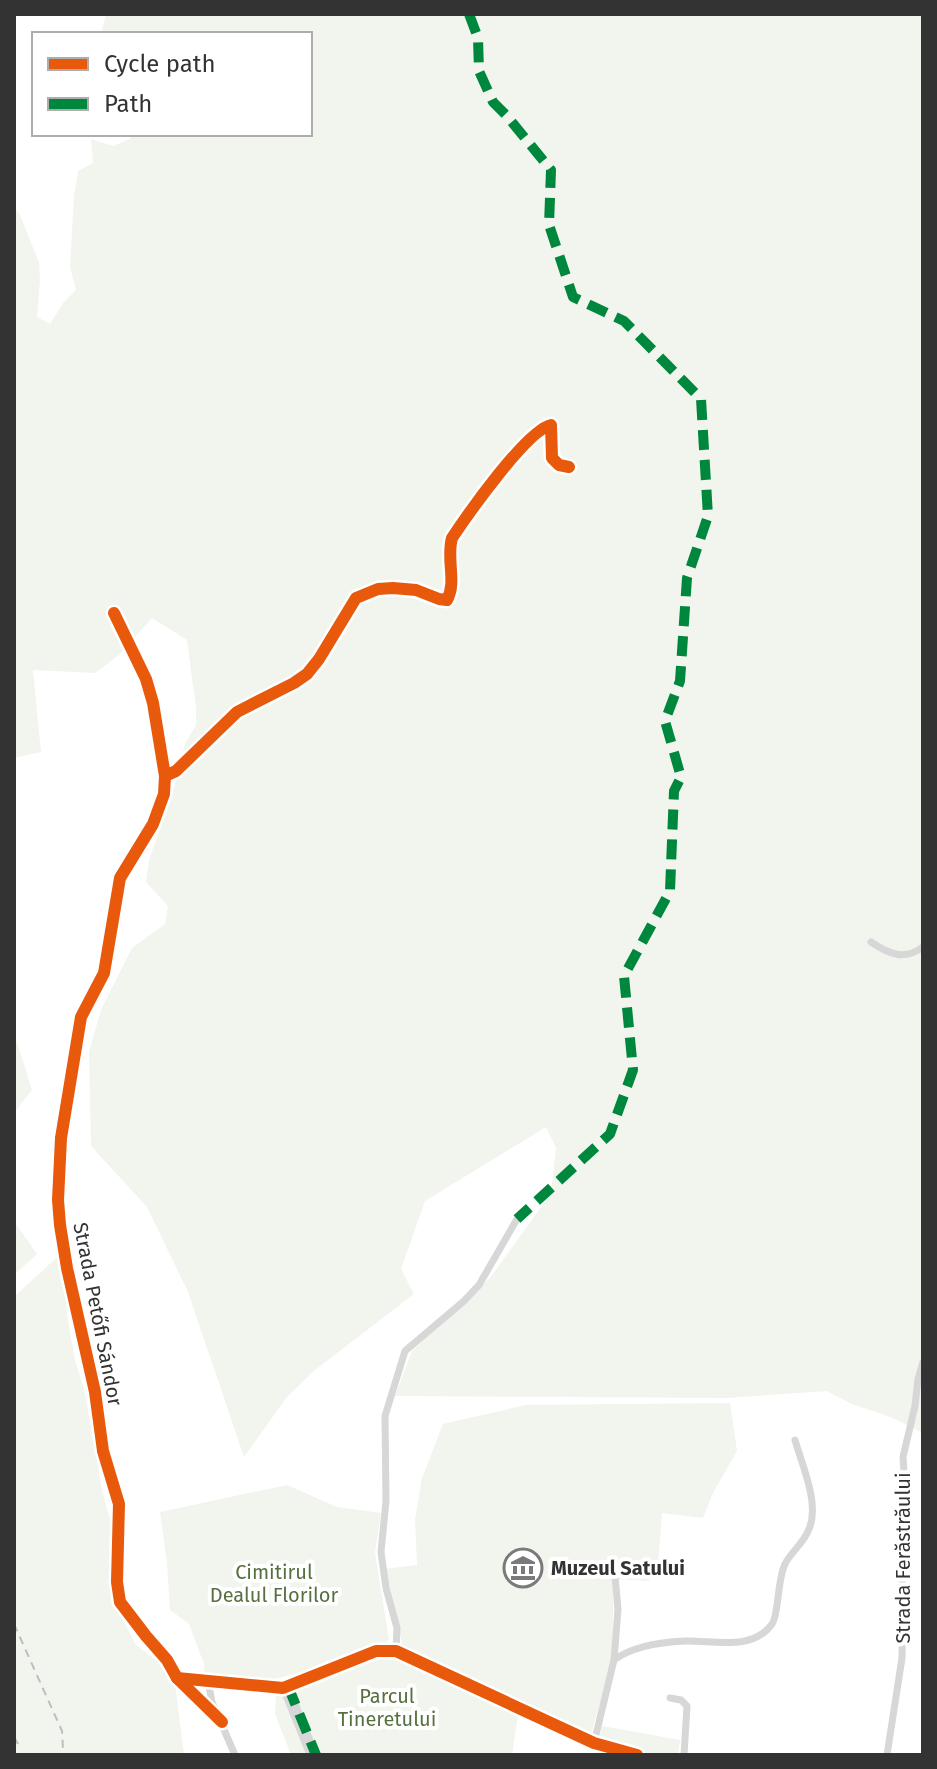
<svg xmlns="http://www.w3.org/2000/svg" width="937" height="1769" font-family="'Fira Sans',sans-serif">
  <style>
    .green { fill: #f1f5ed }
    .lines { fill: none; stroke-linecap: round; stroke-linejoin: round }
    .minor { stroke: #d7d7d7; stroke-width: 7 }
    .rail { stroke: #bebebe; stroke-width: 2; stroke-dasharray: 8 6; stroke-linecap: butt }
    .quiet { stroke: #00873e; stroke-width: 10; stroke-dasharray: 20 10; stroke-linecap: butt }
    .cycleway-casing { stroke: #fff; stroke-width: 17 }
    .cycleway { stroke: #e8590c; stroke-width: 12 }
    .labels { text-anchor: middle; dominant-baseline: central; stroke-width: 8; stroke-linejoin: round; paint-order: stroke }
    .street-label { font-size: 20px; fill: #333; stroke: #fff }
    .poi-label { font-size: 20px; font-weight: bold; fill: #333; stroke: #fff; text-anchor: start }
    .park-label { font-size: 20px; fill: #56703f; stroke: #fff }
  </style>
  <rect width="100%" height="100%" fill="#fff"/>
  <g class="green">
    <polygon points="106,14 923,14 923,1433 893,1418 852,1404 827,1391 727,1398 395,1396 412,1351 490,1278 551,1193 556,1148 546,1127 425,1201 401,1269 414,1294 315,1370 287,1397 244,1457 188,1292 147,1207 91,1146 89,1052 101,1010 132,948 165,924 168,906 146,882 149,860 175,785 185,744 196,725 196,708 187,640 152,618 119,655 95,673 33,670 41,752 14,758 14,209 19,213 39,262 40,280 37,317 50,324 63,303 76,290 70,267 74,196 78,171 93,163 91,139 113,146 130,139 130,134 310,134 310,34 101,34"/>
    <polygon points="14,1033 32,1090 14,1113"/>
    <polygon points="14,1221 37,1254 14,1275"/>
    <polygon points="64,1251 67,1315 75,1360 85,1393 102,1490 111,1523 111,1586 119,1612 136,1645 161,1664 175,1683 184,1755 14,1755 14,1297"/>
    <polygon points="730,1403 737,1451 713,1493 703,1518 662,1513 658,1566 651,1566 649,1581 614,1579 612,1659 592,1731 587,1733 583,1732 403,1648 384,1569 417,1565 415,1520 422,1478 443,1424 526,1405"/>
    <polygon points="287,1485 337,1507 381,1513 375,1552 389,1640 384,1645 308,1671 257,1683 205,1679 204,1664 189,1624 170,1610 167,1563 160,1512"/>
    <polygon points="389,1656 519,1709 512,1755 291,1755 275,1714 276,1696"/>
    <path d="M602 1726 680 1740 678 1755C652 1755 622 1751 600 1737Z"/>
  </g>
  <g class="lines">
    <g class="minor">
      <polyline points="114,613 146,679 153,703 165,776 164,794 153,824 120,878 104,973 81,1017 61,1138 58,1200 60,1225 67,1268 95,1392 103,1451 119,1504 117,1582 120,1602 146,1636 167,1660 177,1678 222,1722"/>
      <path d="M165 776 176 771 237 712 294 683 307 674 319 659 356 598 378 589 393 588 416 590 439 599 447 600C457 582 446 559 452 538 468 514 527 430 551 425L552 458 559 465 569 467"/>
      <path d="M871 942C889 954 904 961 923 947"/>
      <polyline points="396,1651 397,1628 386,1588 381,1552 386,1501 385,1416 405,1351 464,1301 479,1285 517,1219"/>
      <polyline points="614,1660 618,1609 615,1576"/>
      <polyline points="177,1678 283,1688 376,1651 396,1651 594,1743 637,1755"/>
      <polyline points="208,1681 212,1702 235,1755"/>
      <polyline points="288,1686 316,1755"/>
      <polyline points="283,1688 310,1755"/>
      <polyline points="670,1698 681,1700 687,1706 684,1755"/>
      <path d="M594 1743 614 1660C633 1646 662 1642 685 1641 712 1640 752 1652 772 1624 779 1614 777 1581 785 1564 791 1552 804 1543 809 1529 820 1504 802 1465 795 1440"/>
      <polyline points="887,1755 902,1658 903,1575 907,1515 903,1457 915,1406 918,1379 923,1362"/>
    </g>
    <g class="rail">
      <polyline points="14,1624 62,1731 63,1749 60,1755"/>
      <polyline points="14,1737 18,1744"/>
    </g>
    <g class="quiet">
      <polyline points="469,14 478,38 479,71 493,102 507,116 551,170 549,225 573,297 624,321 701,399 708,516 687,578 680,681 665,721 681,777 674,791 670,891 624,976 633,1070 610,1134 517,1219"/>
      <polyline points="288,1686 316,1755"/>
    </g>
    <defs>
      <g id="cycleway">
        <polyline points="114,613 146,679 153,703 165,776 164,794 153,824 120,878 104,973 81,1017 61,1138 58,1200 60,1225 67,1268 95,1392 103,1451 119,1504 117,1582 120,1602 146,1636 167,1660 177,1678 222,1722"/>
        <path d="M165 776 176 771 237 712 294 683 307 674 319 659 356 598 378 589 393 588 416 590 439 599 447 600C457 582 446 559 452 538 468 514 527 430 551 425L552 458 559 465 569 467"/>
        <polyline points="177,1678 283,1688 376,1651 396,1651 594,1743 637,1755"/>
      </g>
    </defs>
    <use href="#cycleway" class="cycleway-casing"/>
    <use href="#cycleway" class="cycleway"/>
  </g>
  <defs>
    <symbol id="museum-ring" viewBox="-11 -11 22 22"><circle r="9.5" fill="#fff" stroke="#7a7a7a" stroke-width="1.5"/><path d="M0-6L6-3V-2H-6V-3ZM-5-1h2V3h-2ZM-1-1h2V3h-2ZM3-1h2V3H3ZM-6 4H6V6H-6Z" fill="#7a7a7a"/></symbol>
  </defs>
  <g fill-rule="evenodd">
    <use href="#museum-ring" x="501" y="1546" width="44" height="44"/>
  </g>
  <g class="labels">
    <g class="street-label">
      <text transform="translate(98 1314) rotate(79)">Strada Petőfi Sándor</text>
      <text transform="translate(903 1558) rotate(-90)">Strada Ferăstrăului</text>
    </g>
    <g class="poi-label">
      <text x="551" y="1568">Muzeul Satului</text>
    </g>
    <g class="park-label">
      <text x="274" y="1572">Cimitirul<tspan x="274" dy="23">Dealul Florilor</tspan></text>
      <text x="387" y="1696">Parcul<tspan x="387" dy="23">Tineretului</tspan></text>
    </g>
  </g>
  <rect width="937" height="1769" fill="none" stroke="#333333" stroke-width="32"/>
  <rect x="32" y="32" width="280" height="104" fill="#ffffff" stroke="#adadad" stroke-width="2"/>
  <rect x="48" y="58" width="40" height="12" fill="#e8590c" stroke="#adadad" stroke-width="2"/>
  <text x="104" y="72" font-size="24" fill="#333333">Cycle path</text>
  <rect x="48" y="98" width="40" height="12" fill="#00873e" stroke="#adadad" stroke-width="2"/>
  <text x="104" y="112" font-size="24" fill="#333333">Path</text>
</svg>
